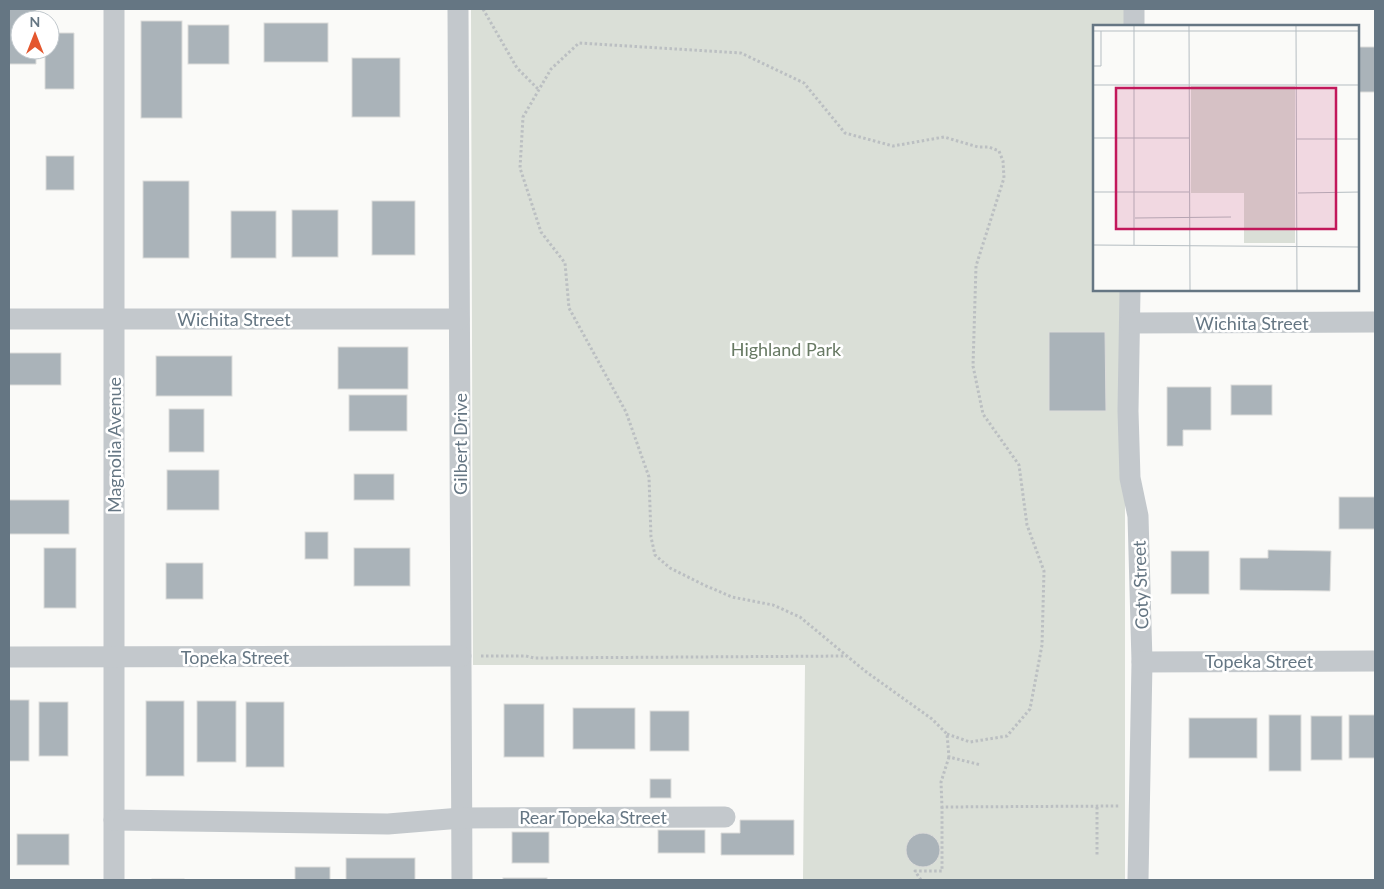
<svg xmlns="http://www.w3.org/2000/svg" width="1384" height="889" font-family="Lato,sans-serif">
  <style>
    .green { fill: #dadfd7 }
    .building { fill: #aab3b9; stroke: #dcdcda }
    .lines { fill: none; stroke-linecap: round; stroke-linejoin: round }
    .path { stroke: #bbbfc2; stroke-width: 3; stroke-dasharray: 2.5 2.5; stroke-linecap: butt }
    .minor { stroke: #c3c8cc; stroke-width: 21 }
    .labels { text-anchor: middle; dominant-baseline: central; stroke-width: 5; stroke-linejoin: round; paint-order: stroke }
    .street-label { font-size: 18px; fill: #657683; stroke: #fff }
    .park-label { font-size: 18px; fill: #687a64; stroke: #fff }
    .inset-road { fill: none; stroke: #b5bdc2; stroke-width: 1 }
    .view { fill: #c2185b; fill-opacity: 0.15; stroke: #c2185b; stroke-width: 2.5 }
    .inset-edge { fill: none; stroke: #657683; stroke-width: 2.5 }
  </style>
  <rect width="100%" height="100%" fill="#fafaf8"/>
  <polygon class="green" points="471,9 1128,9 1128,26 1094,26 1094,290 1125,290 1125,880 803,880 805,665 473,665"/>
  <g class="building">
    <polygon points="9,9 36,9 36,20 20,20 20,50 36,50 36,64 9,64"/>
    <rect x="141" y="21" width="41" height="97"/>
    <rect x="264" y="23" width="64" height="39"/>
    <rect x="188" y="25" width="41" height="39"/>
    <polygon points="50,33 74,33 74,89 45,89 45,50 50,50"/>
    <rect x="1358" y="47" width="17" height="45"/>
    <rect x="352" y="58" width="48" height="59"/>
    <rect x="46" y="156" width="28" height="34"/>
    <rect x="143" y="181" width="46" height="77"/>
    <rect x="372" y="201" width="43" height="54"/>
    <rect x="292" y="210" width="46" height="47"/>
    <rect x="231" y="211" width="45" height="47"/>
    <polygon points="1049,332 1105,332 1106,411 1049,411"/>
    <rect x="338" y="347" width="70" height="42"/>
    <rect x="9" y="353" width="52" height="32"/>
    <rect x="156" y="356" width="76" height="40"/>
    <rect x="1231" y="385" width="41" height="30"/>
    <polygon points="1167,387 1211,387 1211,430 1183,430 1183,446 1167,446"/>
    <rect x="349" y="395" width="58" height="36"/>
    <rect x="169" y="409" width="35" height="43"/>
    <rect x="167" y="470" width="52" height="40"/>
    <rect x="354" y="474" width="40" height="26"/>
    <rect x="1339" y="497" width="36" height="32"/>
    <rect x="9" y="500" width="60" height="34"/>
    <rect x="305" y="532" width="23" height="27"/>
    <rect x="44" y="548" width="32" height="60"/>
    <rect x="354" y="548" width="56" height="38"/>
    <polygon points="1268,550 1331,551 1330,591 1240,590 1240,558 1268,558"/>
    <rect x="1171" y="551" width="38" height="43"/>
    <rect x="166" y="563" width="37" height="36"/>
    <rect x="9" y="700" width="20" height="61"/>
    <rect x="146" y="701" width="38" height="75"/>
    <rect x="197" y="701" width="39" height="61"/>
    <rect x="39" y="702" width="29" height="54"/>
    <rect x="246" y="702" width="38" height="65"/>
    <rect x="504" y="704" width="40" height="53"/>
    <rect x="573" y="708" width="62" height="41"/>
    <rect x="650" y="711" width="39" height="40"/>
    <rect x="1269" y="715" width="32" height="56"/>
    <rect x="1349" y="715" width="26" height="43"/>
    <rect x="1311" y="716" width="31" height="44"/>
    <rect x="1189" y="718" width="68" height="40"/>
    <rect x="650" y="779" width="21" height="19"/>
    <polygon points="740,820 794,820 794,855 721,855 721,833 740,833"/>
    <rect x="658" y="830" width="47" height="23"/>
    <rect x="512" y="832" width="37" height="31"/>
    <circle cx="923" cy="850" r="17"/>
    <rect x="17" y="834" width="52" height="31"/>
    <rect x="346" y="858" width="69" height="22"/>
    <rect x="295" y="867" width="35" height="13"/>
    <rect x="503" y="878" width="44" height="2"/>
    <rect x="152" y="879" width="32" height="1"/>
  </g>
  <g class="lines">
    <g class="path">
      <polyline points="483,9 517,68 539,90"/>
      <polyline points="481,656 526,656 534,658 847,656"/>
      <polyline points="947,734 970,742 1007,736 1030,709 1042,645 1044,571 1027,525 1019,465 983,414 973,366 976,266 1004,178 1003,161 999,151 989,147 978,147 944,137 893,146 845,133 804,83 741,53 579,43 551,69 523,117 520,168 541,232 565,263 569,308 626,412 649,477 651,537 655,555 670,568 704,585 732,597 773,605 800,617 865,671 932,719 947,734 949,757 981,765"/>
      <polyline points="949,757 941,782 942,807 1119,806"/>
      <polyline points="1097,807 1097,857"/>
      <polyline points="921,880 915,871 942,871 942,807"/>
    </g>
    <g class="minor">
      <polyline points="114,9 114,880"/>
      <polyline points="458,9 462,880"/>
      <polyline points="1134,26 1134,9"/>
      <polyline points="1130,290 1128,411 1130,478 1138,516 1142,662 1138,880"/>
      <polyline points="9,319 459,319"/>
      <polyline points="1130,323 1375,322"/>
      <polyline points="9,657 461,656"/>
      <polyline points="1142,662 1375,661"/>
      <polyline points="114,820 388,824 461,818 725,817"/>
    </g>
  </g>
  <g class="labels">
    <g class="street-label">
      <text x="234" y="319">Wichita Street</text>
      <text x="1252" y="323">Wichita Street</text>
      <text transform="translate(460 444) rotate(-90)">Gilbert Drive</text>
      <text transform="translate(114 445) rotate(-90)">Magnolia Avenue</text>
      <text transform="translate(1140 585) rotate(-92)">Coty Street</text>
      <text x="235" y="657">Topeka Street</text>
      <text x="1259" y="661">Topeka Street</text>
      <text x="593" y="817">Rear Topeka Street</text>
    </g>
    <g class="park-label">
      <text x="786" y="349">Highland Park</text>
    </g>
  </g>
  <g transform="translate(1093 25)">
    <rect width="266" height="266" fill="#fafaf8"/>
    <path d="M98 61H202V218H151V168H98Z" fill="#dadfd7"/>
    <path class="inset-road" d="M96 1 97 266M203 1 204 266M0 6H267M0 41H8V6M0 60H267M0 113H96M203 114H267M0 167H96M205 168 267 167M42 193 138 192M0 220 267 222M41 220V1"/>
    <path class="view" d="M23 63H243V204H23Z"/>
    <rect width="266" height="266" class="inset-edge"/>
  </g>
  <rect width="1384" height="889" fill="none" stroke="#657683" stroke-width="20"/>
  <g transform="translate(35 35)"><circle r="24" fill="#ffffff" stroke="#c1c8cd"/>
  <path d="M0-4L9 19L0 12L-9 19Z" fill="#e4572e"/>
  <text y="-8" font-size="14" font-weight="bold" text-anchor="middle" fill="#657683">N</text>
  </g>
</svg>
